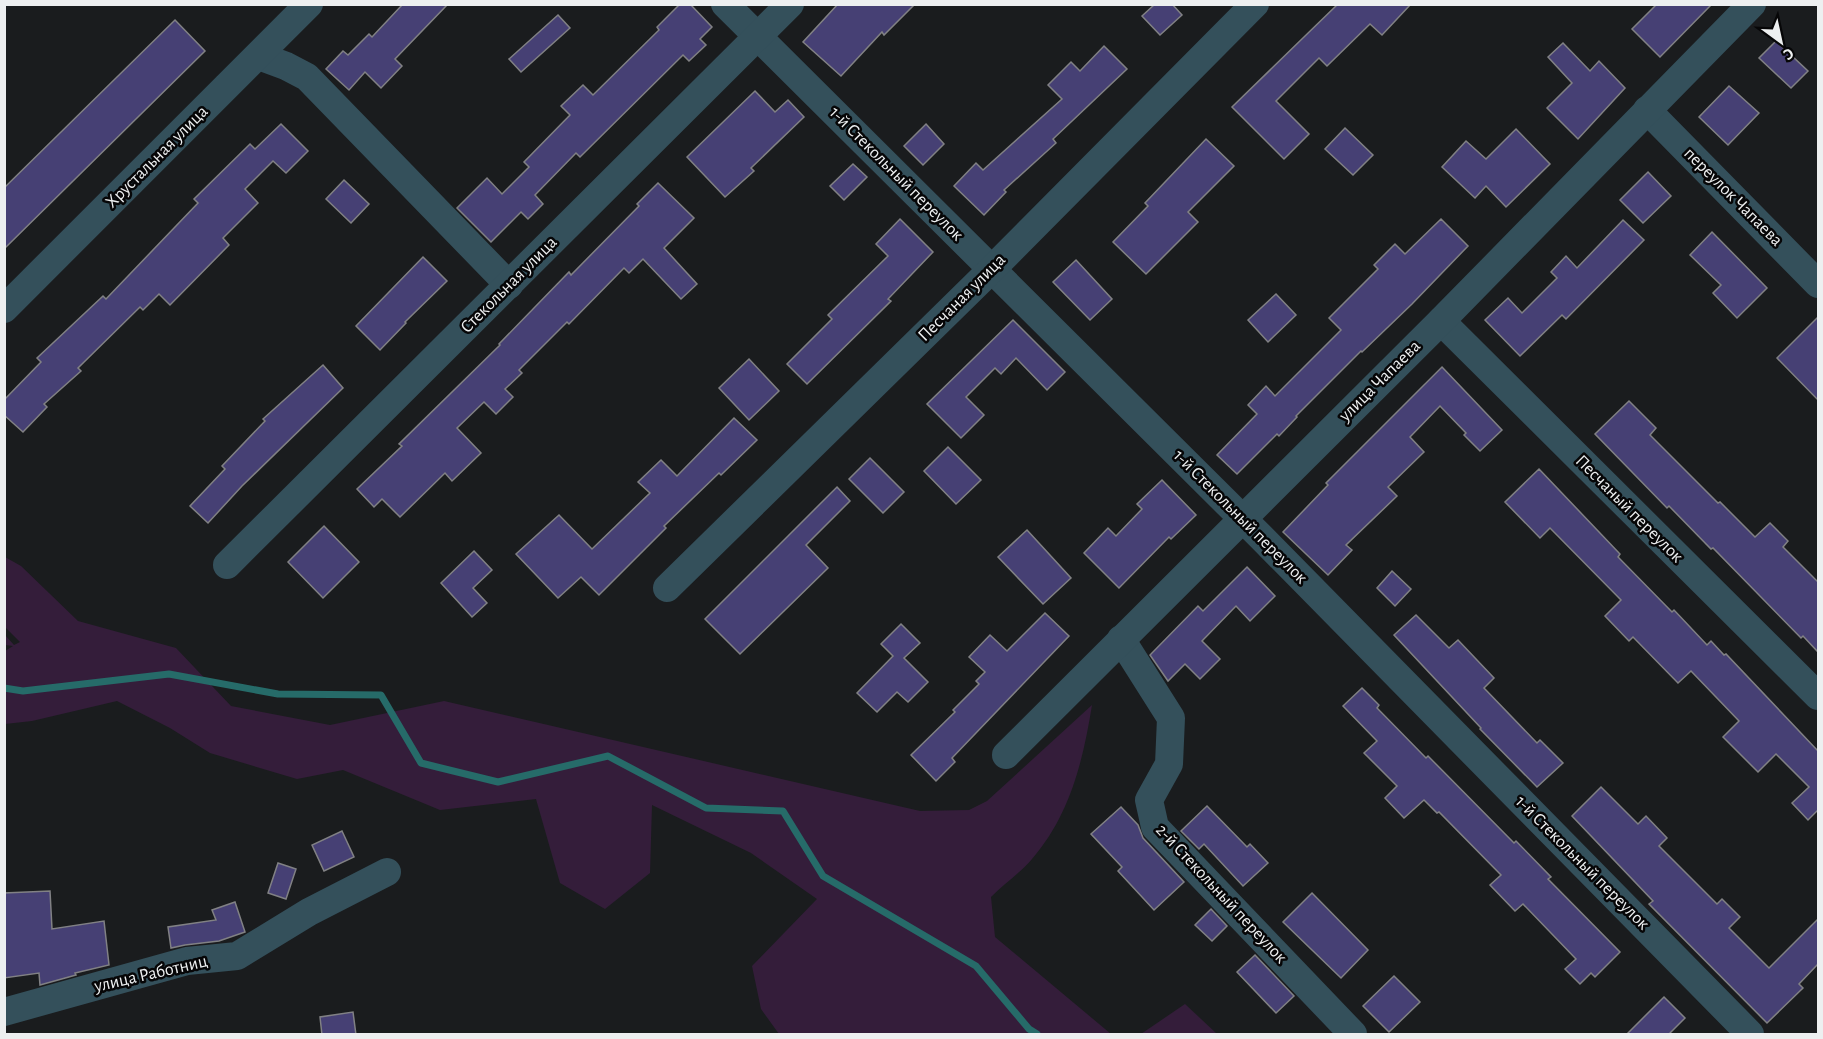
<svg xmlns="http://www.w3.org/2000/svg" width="1823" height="1039" font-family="'Alegreya Sans',sans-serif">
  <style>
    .green { fill: #341d3a }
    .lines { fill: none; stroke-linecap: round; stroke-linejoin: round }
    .stream { stroke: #266b69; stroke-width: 7 }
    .building { fill: #464074; stroke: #818184; stroke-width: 1.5 }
    .minor { stroke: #34505b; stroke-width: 28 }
    .labels { text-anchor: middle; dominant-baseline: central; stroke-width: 5; stroke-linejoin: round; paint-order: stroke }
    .street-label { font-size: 18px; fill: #edeff0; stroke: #060607 }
  </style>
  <rect width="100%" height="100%" fill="#1a1c1e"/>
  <g class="green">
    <path d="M5 557 21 566 78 621 176 648 231 706 330 725 444 701 920 811 969 810 987 801 1092 705C1083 761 1070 815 1032 859 1020 873 1004 884 991 897L995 937 1111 1034H779L761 1009 752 966 817 899 751 853 652 805 650 873 605 909 560 883 536 799 440 810 343 770 297 779 210 753 170 728 117 701 32 721 5 724V651L13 646 5 645V635L14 645 20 642 5 627Z"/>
    <polygon points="1185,1004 1217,1034 1141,1034"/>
  </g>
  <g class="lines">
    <polyline class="stream" points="4,688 23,691 169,674 278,694 381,695 421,763 498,782 608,756 706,808 783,811 823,876 976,966 1029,1029 1037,1034"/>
  </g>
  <g class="building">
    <polygon points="403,4 448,4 395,59 402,66 381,88 365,72 349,90 326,69 343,51 348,55 369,34 372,37"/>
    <polygon points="680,4 690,4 712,27 700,39 706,45 689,61 683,55 580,157 576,153 535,195 543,204 528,219 521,212 491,242 457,208 487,178 502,194 529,167 524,162 570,115 561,106 583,85 593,95 659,30 657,27"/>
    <polygon points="838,4 915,4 884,35 882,32 841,76 803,42"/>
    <polygon points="1155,4 1172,4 1182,15 1160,35 1142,16"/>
    <polygon points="1338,4 1411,4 1382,35 1370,24 1327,66 1319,58 1276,101 1309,134 1284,159 1232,107"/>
    <polygon points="1657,4 1712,4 1660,57 1632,29"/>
    <polygon points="558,15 570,28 521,72 509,59"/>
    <polygon points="175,20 205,51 4,249 4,188"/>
    <polygon points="1776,41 1808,71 1791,88 1759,58"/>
    <polygon points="1563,43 1590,71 1599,61 1625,88 1578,139 1547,108 1572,83 1548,57"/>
    <polygon points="1104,46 1127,69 1053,139 1056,143 1004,190 1006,192 984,215 954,186 976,163 983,170 1062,99 1048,85 1071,62 1080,71"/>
    <polygon points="1729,86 1759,113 1728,145 1699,117"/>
    <polygon points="755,91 775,112 788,100 804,117 751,168 754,171 725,197 687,157"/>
    <polygon points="281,124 308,151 286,173 273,161 245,189 258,203 223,238 229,245 170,305 159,294 143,310 140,307 78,368 81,371 44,404 47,407 23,432 4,415 4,400 41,362 37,358 103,296 106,299 198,203 194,199 250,144 255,149"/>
    <polygon points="926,124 944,144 923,165 904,146"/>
    <polygon points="1345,128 1373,155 1353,175 1325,149"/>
    <polygon points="1516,129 1550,164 1506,207 1486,186 1475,198 1442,167 1466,141 1486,159"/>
    <polygon points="1206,139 1234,166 1188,212 1198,222 1146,274 1113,242 1148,206 1145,203"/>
    <polygon points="853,164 867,177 844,200 830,186"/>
    <polygon points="1648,172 1671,196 1643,223 1620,200"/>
    <polygon points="344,180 369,204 351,223 326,199"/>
    <polygon points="658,183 694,218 664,248 697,284 681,299 643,259 629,273 624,268 569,324 567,322 519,370 522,373 505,389 513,397 496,414 484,402 457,428 481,453 452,481 445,473 400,517 382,499 374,507 357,489 402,446 399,444 500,345 499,344 569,272 571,275 639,206 637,204"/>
    <polygon points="900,219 933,252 888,299 891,301 807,384 787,364 832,319 828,315 888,256 876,244"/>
    <polygon points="1441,219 1468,246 1412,304 1362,352 1361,351 1296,416 1297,417 1279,436 1277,434 1237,474 1217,455 1257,414 1248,405 1266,386 1275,396 1341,330 1329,318 1378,269 1374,265 1395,244 1405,254"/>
    <polygon points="1623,220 1644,240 1566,319 1562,315 1520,356 1485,320 1508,298 1522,313 1557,278 1551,272 1566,256 1577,268"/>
    <polygon points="1712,232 1767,288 1737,318 1713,293 1721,285 1690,255"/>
    <polygon points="423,257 447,281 405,322 406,323 380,350 356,326"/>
    <polygon points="1076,260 1112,299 1090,320 1053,282"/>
    <polygon points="1276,294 1296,315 1268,342 1248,320"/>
    <polygon points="1818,317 1818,400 1777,358"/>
    <polygon points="1013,320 1065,372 1047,390 1016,358 1001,374 995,368 966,397 984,415 961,438 927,404"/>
    <polygon points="749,359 779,391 749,420 719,388"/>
    <polygon points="323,365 343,388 242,486 208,523 190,506 225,469 222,466 265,421 263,419"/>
    <polygon points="1442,367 1502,430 1480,451 1464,435 1466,433 1440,406 1410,437 1424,452 1388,487 1397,496 1346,545 1352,550 1328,575 1283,532 1328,485 1326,483"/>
    <polygon points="1629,401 1656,428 1650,435 1718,503 1720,502 1755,537 1770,523 1788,541 1783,547 1818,582 1818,652 1803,636 1801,638 1713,548 1711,549 1669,506 1667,508 1595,434"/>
    <polygon points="734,418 757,440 721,475 719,473 664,526 666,528 599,595 581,577 558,598 516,554 559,515 592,549 650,493 638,482 661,460 677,476"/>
    <polygon points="948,447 981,480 956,504 924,471"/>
    <polygon points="870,458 904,492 883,513 849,479"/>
    <polygon points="1539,469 1620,554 1618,557 1672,612 1674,610 1707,645 1711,641 1724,655 1726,654 1818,751 1818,810 1808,820 1792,803 1809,787 1776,754 1758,772 1723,737 1739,721 1691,671 1678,683 1633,637 1629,641 1605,616 1621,600 1550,528 1540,538 1505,502"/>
    <polygon points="1162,480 1196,515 1171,539 1169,537 1119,588 1084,553 1108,528 1116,536 1142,509 1137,504"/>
    <polygon points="837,487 850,501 806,545 828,568 740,654 705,619"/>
    <polygon points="324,526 359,562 323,598 288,562"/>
    <polygon points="1027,530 1071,578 1043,604 998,557"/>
    <polygon points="474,551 492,570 473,588 487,603 472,617 441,583"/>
    <polygon points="1247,567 1275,596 1250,621 1236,606 1202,641 1220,659 1200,679 1185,664 1168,681 1150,655 1198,606 1203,611"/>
    <polygon points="1392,571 1411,589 1395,606 1377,588"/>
    <polygon points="1045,613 1069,636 952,758 955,762 936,781 911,755 955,712 953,710 979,684 976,681 985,672 969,657 990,635 1007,651"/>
    <polygon points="1416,615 1449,648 1458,640 1494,678 1484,688 1537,743 1540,740 1563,763 1537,787 1480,729 1481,728 1394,635"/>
    <polygon points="901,624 920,643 904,658 928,682 908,702 897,692 877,712 857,693 893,656 881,644"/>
    <polygon points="1362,688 1379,705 1377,708 1426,758 1428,756 1514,843 1516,841 1551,877 1548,879 1620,952 1595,977 1591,973 1580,984 1565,969 1576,959 1523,904 1515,911 1490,885 1501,875 1439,812 1437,813 1424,800 1404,818 1385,798 1397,786 1364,753 1377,741 1343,706"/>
    <polygon points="1601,787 1638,824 1646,816 1667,838 1659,846 1717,904 1722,899 1740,917 1729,928 1769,968 1818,919 1818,964 1799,984 1803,988 1767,1023 1649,904 1653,901 1572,816"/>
    <polygon points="1207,806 1247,847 1250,844 1268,863 1243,886 1204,844 1199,849 1181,831"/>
    <polygon points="1121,807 1138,825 1143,838 1184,882 1154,910 1118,871 1122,867 1091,834"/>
    <polygon points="342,831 354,857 324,871 312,845"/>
    <polygon points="278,863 296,869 286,899 268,893"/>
    <polygon points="50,891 52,929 104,921 109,965 75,973 76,975 40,985 39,973 4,978 4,893"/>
    <polygon points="1312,893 1368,950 1341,978 1283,922"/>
    <polygon points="235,902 245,932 219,941 185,945 171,948 168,927 216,920 212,910"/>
    <polygon points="1211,909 1227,926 1212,941 1195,925"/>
    <polygon points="1255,955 1294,996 1276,1013 1237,972"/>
    <polygon points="1394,976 1420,1002 1389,1032 1363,1006"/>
    <polygon points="1664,997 1685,1018 1668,1035 1626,1035"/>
    <polygon points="353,1012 356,1035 322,1035 320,1017"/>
  </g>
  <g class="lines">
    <g class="minor">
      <polyline points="725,4 1261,537 1750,1034"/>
      <polyline points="259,56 286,66 307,77 509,285"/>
      <polyline points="1647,110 1818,284"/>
      <polyline points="4,309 309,4"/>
      <polyline points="1441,321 1818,696"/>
      <polyline points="227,565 790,4"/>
      <polyline points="667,588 992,269 1255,4"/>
      <polyline points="1121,639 1171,718 1169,764 1149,800 1155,827 1353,1034"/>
      <polyline points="1006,755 1441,321 1752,4"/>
      <polyline points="4,1012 187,961 237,956 309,912 387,872"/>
    </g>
  </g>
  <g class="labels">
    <g class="street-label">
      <text transform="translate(157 157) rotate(-45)">Хрустальная улица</text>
      <text transform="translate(896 174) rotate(45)">1-й Стекольный переулок</text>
      <text transform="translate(1733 197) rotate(45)">переулок Чапаева</text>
      <text transform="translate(509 285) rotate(-45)">Стекольная улица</text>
      <text transform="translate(962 298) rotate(-45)">Песчаная улица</text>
      <text transform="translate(1380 381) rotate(-45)">улица Чапаева</text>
      <text transform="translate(1629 509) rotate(45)">Песчаный переулок</text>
      <text transform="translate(1240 517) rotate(45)">1-й Стекольный переулок</text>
      <text transform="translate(1582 863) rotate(45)">1-й Стекольный переулок</text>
      <text transform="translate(1221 894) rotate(47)">2-й Стекольный переулок</text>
      <text transform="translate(151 974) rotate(-13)">улица Работниц</text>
    </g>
  </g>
  <rect width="1823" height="1039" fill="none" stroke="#edeff0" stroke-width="12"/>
  <g transform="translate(1781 42) rotate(147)" stroke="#060607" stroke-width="4.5" paint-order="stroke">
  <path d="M0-4.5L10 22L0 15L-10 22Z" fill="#edeff0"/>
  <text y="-9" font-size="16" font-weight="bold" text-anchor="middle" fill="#edeff0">С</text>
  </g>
</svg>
